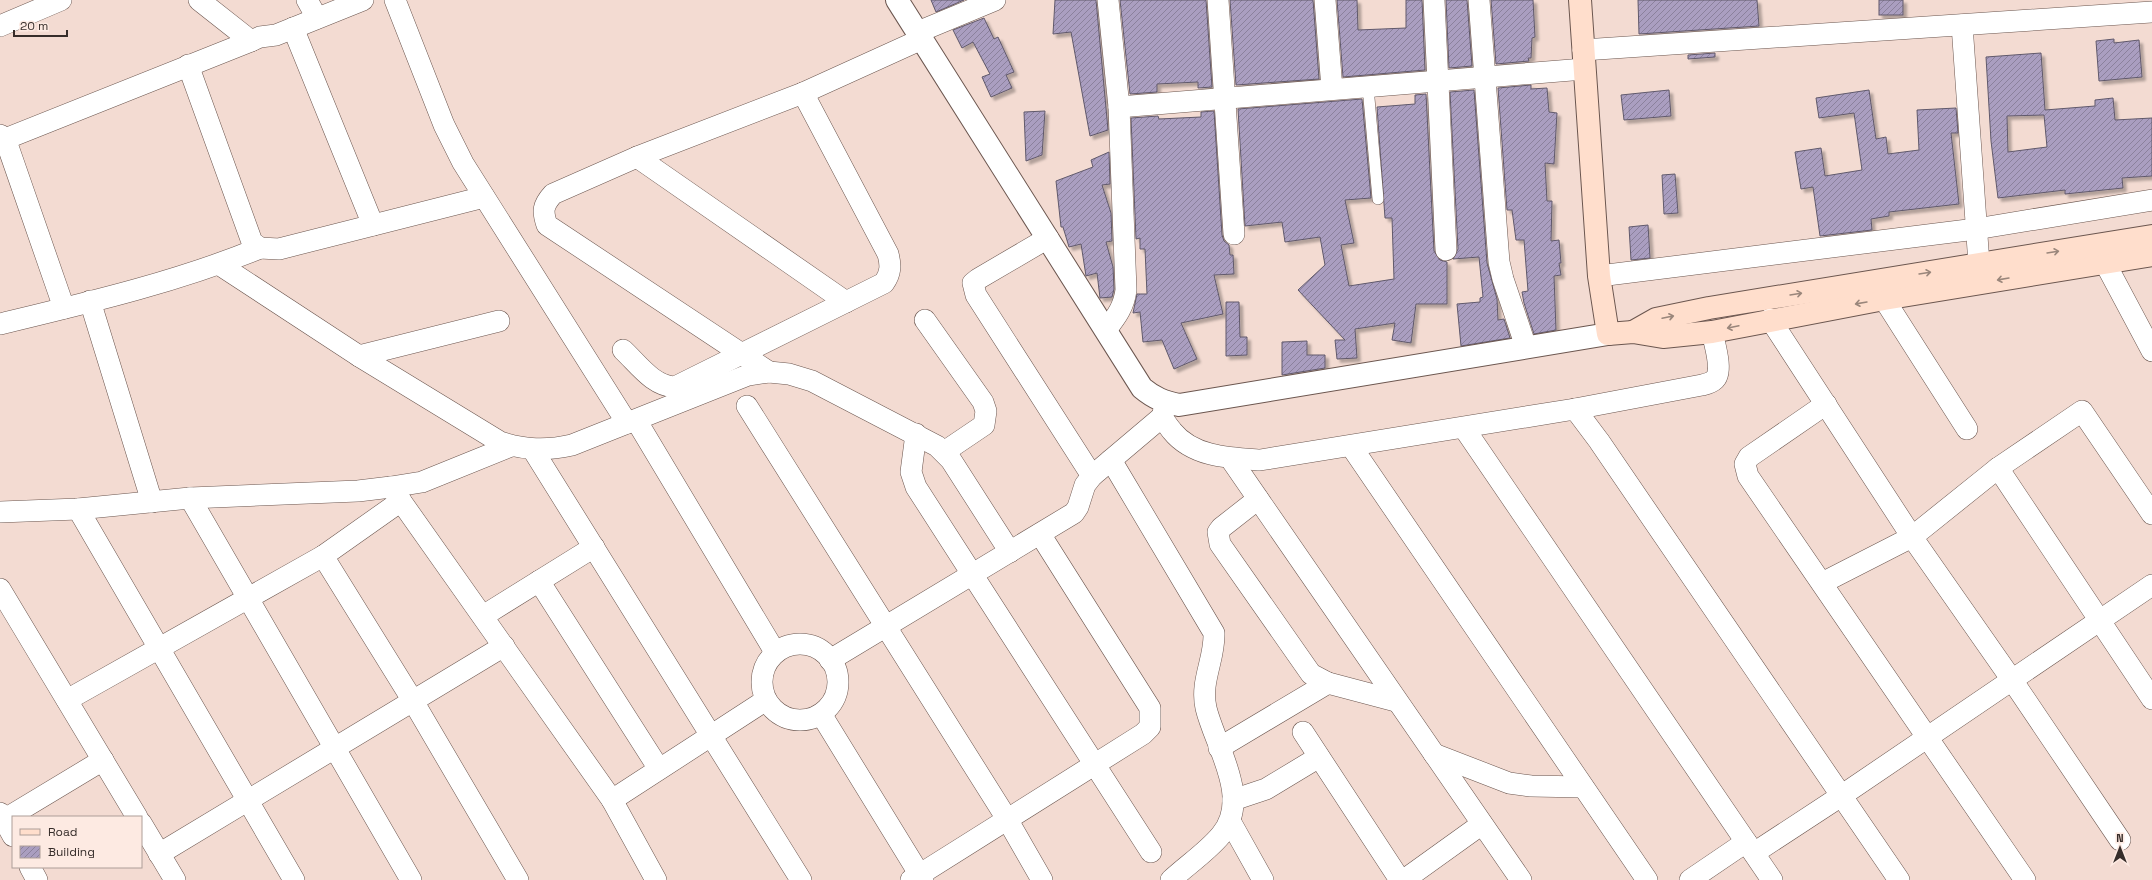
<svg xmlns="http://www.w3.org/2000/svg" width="2152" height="880" font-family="'Space Grotesk',sans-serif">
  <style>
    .building { fill: url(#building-hatch); stroke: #60596b; fill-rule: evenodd; filter: url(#shadow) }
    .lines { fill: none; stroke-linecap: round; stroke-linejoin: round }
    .service-casing { stroke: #6b564f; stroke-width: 12 }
    .minor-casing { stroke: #6b564f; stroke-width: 22 }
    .tertiary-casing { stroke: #6b564f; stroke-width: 24 }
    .secondary-casing { stroke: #6b564f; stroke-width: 24 }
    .service { stroke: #fff; stroke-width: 11 }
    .minor { stroke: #fff; stroke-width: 21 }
    .tertiary { stroke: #fff; stroke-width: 22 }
    .secondary { stroke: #ffdecc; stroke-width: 22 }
    .oneway { stroke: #9a867b }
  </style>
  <defs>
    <pattern id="building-hatch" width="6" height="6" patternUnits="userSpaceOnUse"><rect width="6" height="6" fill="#aa9ec0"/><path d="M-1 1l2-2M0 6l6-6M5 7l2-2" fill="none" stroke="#8b819c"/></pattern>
    <filter id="shadow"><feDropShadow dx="3.5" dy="3.5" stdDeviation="1" flood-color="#0004"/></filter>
  </defs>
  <rect width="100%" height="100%" fill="#f3dbd2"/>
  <g class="building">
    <polygon points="931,0 964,0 936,12"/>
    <polygon points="1055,0 1096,0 1108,130 1090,136 1071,32 1053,34"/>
    <polygon points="1120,0 1206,0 1212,87 1198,88 1198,82 1157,84 1157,92 1130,94"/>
    <polygon points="1230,0 1313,0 1319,79 1236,85"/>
    <polygon points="1337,0 1357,0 1358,30 1406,28 1406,0 1422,0 1425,70 1343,77"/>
    <polygon points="1446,0 1467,0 1472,66 1449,68"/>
    <polygon points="1491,0 1533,0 1535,37 1532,38 1531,58 1528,58 1529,61 1496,64"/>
    <polygon points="1638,0 1757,0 1759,26 1639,34"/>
    <rect x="1879" y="0" width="24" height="15"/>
    <polygon points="984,18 994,39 998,37 1014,72 1006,75 1012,88 991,97 982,77 990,74 973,42 962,48 953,30"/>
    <polygon points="2114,39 2114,43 2139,40 2142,77 2099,81 2096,41"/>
    <polygon points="1715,53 1715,57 1688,59 1688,55"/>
    <path d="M2041 53 2045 110 2095 106V100L2113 98 2115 120 2152 118V176L2122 178 2123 188 2065 194V190L1998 198 1991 141 1986 57ZM2044 115 2047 147 2008 152 2007 116Z"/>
    <polygon points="1531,85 1531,89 1547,88 1549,112 1557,113 1554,164 1545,163 1547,201 1552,201 1551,241 1559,240 1561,263 1559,263 1561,275 1554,276 1556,330 1534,334 1524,303 1522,292 1528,291 1524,240 1516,240 1512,210 1507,210 1498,88"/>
    <polygon points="1474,90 1487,263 1497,299 1498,320 1504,319 1510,338 1461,346 1457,304 1480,302 1480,298 1483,297 1479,257 1453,259 1458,249 1450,92"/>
    <polygon points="1669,90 1671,116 1624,120 1621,95"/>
    <polygon points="1869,90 1876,139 1886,137 1888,154 1919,150 1917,110 1956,108 1958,133 1951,133 1959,204 1889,212 1889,216 1871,219 1872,230 1820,236 1813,187 1801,189 1795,152 1821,148 1825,176 1862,170 1854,113 1819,118 1816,98"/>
    <polygon points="1426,94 1434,251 1440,260 1447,262 1447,304 1416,304 1411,343 1392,340 1395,323 1355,329 1357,358 1337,359 1335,340 1345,340 1298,290 1325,265 1320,237 1285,242 1282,222 1245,226 1238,109 1362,99 1371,198 1345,200 1354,243 1341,245 1349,286 1394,279 1392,218 1385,218 1377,107 1415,104 1415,95"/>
    <polygon points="1045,111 1042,155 1026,161 1024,112"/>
    <polygon points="1214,111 1222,235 1224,241 1229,245 1230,255 1233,255 1234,274 1214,275 1223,314 1181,323 1197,359 1174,369 1162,340 1143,342 1140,312 1133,313 1137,294 1147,294 1145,249 1140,249 1140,238 1136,239 1131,118 1158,116 1159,119 1201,117 1201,112"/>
    <polygon points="1109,152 1110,184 1102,185 1111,213 1112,241 1106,242 1113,267 1114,289 1112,297 1100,298 1097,273 1086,276 1081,244 1069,247 1063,227 1061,227 1056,181 1093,167 1091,160"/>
    <polygon points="1675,174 1678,213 1664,214 1662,175"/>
    <polygon points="1648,225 1650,258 1631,260 1629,227"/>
    <polygon points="1226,302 1239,302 1240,337 1247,337 1247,355 1226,356"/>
    <polygon points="1307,341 1307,355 1325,355 1325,368 1282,375 1282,342"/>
  </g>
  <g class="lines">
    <defs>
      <polyline id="service" points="1368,87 1378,199"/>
      <g id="minor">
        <polyline points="199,0 251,41 260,37 276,35 363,0"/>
        <polyline points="307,0 317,18"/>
        <polyline points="395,0 444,125 463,163 627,423"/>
        <polyline points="1218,0 1234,234"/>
        <polyline points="1325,0 1332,89"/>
        <polyline points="1434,0 1446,250"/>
        <polyline points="1479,0 1499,262 1503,279 1526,347"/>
        <polyline points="1962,25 1979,264"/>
        <polyline points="0,26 61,0"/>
        <polyline points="293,28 373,225"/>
        <polyline points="918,32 995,0"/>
        <polyline points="1583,50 2152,12"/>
        <polyline points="188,65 252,242 260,248 279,249 484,197"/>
        <polyline points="1119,107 1584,69"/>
        <polyline points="0,135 5,138 64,308"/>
        <polyline points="0,141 251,41"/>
        <polyline points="637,157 846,302"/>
        <polyline points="1048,238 978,279 973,283 976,295 1092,476"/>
        <polyline points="2104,261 2152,351"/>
        <path d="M220 265 359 356 500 442C525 450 546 451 572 445L748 375 769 372 789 374 812 381 937 446 951 460 1010 552"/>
        <polyline points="1599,276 1976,229 2152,200"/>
        <polyline points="1884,299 1967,429"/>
        <polyline points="90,301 152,502"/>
        <polyline points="1770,319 1912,537 2012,680 2120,840"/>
        <polyline points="925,320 983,402 986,411 984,425 944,452"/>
        <path d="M0 324C87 303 177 282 260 248"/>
        <path d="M1106 330C1116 317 1124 307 1126 290L1119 107 1108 0"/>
        <path d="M623 350C639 365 653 386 675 387L884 283C891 273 891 265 888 254L803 93"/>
        <polyline points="359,356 499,321"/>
        <path d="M769 372 547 225C542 211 543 205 553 194L637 157 803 93 922 39"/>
        <path d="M1166 403C1165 406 1163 411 1163 415 1163 420 1169 427 1172 431 1193 457 1229 458 1260 460L1575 409 1599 441 1899 880"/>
        <polyline points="1826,404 1749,457 1745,464 1748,476 2025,880"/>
        <polyline points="747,406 1007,819 1042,880"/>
        <path d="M1575 409 1702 385C1706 384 1711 383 1714 380 1724 373 1714 342 1712 332"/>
        <polyline points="636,420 775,652"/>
        <polyline points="1464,428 1772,880"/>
        <polyline points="916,434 911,472 916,487 1151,852"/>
        <polyline points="1351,446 1647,880"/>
        <polyline points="533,450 801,880"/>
        <polyline points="1230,458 1521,880"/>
        <path d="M1111 460 1214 633C1215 659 1200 681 1206 708 1215 746 1252 798 1221 835 1207 852 1187 865 1171 880"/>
        <polyline points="1998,468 2152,699"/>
        <polyline points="391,487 612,800 656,880"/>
        <polyline points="190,498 411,880"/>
        <polyline points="1258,499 1221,528 1218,532 1220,544 1311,674 1328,683 1396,701"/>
        <polyline points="78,509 294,880"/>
        <polyline points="0,512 78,509 190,498 358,491 391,487 422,482 511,446"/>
        <polyline points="323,556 401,501"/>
        <polyline points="539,581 659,769"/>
        <polyline points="1822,583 1912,537 1998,468 2082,411 2152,514"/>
        <polyline points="0,589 137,817"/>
        <polyline points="483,616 594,547"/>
        <circle cx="800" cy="682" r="38"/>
        <polyline points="830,660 1074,513 1078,507 1085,485 1092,476 1163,416"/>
        <polyline points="67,700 323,556 413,701 518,880"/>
        <polyline points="821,714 923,880"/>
        <polyline points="1303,732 1400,880"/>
        <polyline points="1219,748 1328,683"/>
        <polyline points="1434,754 1509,783 1531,786 1583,787"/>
        <polyline points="612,800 766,700"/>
        <polyline points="1233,800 1266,789 1319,757"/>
        <polyline points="0,813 13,836"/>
        <polyline points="1230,821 1263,880"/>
        <polyline points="0,822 103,760"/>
        <polyline points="141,823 175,880"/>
        <polyline points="1754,853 1841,796 2152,585"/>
        <polyline points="159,854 504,646"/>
        <polyline points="30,867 37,880"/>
        <polyline points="911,880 1143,734 1150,727 1150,708 1040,534"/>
        <polyline points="1404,880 1482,824"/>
        <polyline points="1690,880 1746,842"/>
      </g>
      <path id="tertiary" d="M897 0 1142 388C1154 398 1164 402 1179 405L1608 334"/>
      <g id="secondary">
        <polyline points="1580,0 1599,276 1608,334 1633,332 1663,337 1712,332 1884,299 2152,255"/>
        <polyline points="1633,332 1656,319 1709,308 2152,236"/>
      </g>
    </defs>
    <use href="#service" class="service-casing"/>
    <use href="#minor" class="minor-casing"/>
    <use href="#tertiary" class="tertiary-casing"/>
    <use href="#secondary" class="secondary-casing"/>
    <use href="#service" class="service"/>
    <use href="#minor" class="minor"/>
    <use href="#tertiary" class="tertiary"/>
    <use href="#secondary" class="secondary"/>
  </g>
  <defs><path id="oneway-shaft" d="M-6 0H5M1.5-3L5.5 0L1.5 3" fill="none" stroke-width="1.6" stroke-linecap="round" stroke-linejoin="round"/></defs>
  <g class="oneway">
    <use href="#oneway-shaft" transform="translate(2053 252) rotate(-9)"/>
    <use href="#oneway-shaft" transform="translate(1925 273) rotate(-9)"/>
    <use href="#oneway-shaft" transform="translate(2003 279) rotate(170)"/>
    <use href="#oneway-shaft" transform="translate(1796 294) rotate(-9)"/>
    <use href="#oneway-shaft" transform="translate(1861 303) rotate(170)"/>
    <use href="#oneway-shaft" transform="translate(1668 317) rotate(-12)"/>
    <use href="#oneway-shaft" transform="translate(1733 327) rotate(168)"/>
  </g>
  <rect x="12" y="816" width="130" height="52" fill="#fdeae2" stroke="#ad9e98"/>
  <rect x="20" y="829" width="20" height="6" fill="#ffdecc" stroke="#ad9e98"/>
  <text x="48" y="836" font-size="12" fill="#362d2a">Road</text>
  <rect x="20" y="846" width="20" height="12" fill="url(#building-hatch)" stroke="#ad9e98"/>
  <text x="48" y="856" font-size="12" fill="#362d2a">Building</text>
  <g transform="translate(2120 848)" stroke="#fdeae2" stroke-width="3" paint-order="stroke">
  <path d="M0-3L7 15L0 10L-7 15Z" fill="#362d2a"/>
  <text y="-6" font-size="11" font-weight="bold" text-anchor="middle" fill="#362d2a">N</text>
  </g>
  <path d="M14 30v6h53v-6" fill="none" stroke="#362d2a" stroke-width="2"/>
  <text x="20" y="30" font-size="12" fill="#362d2a" stroke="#fdeae2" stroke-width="3" paint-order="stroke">20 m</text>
</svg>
